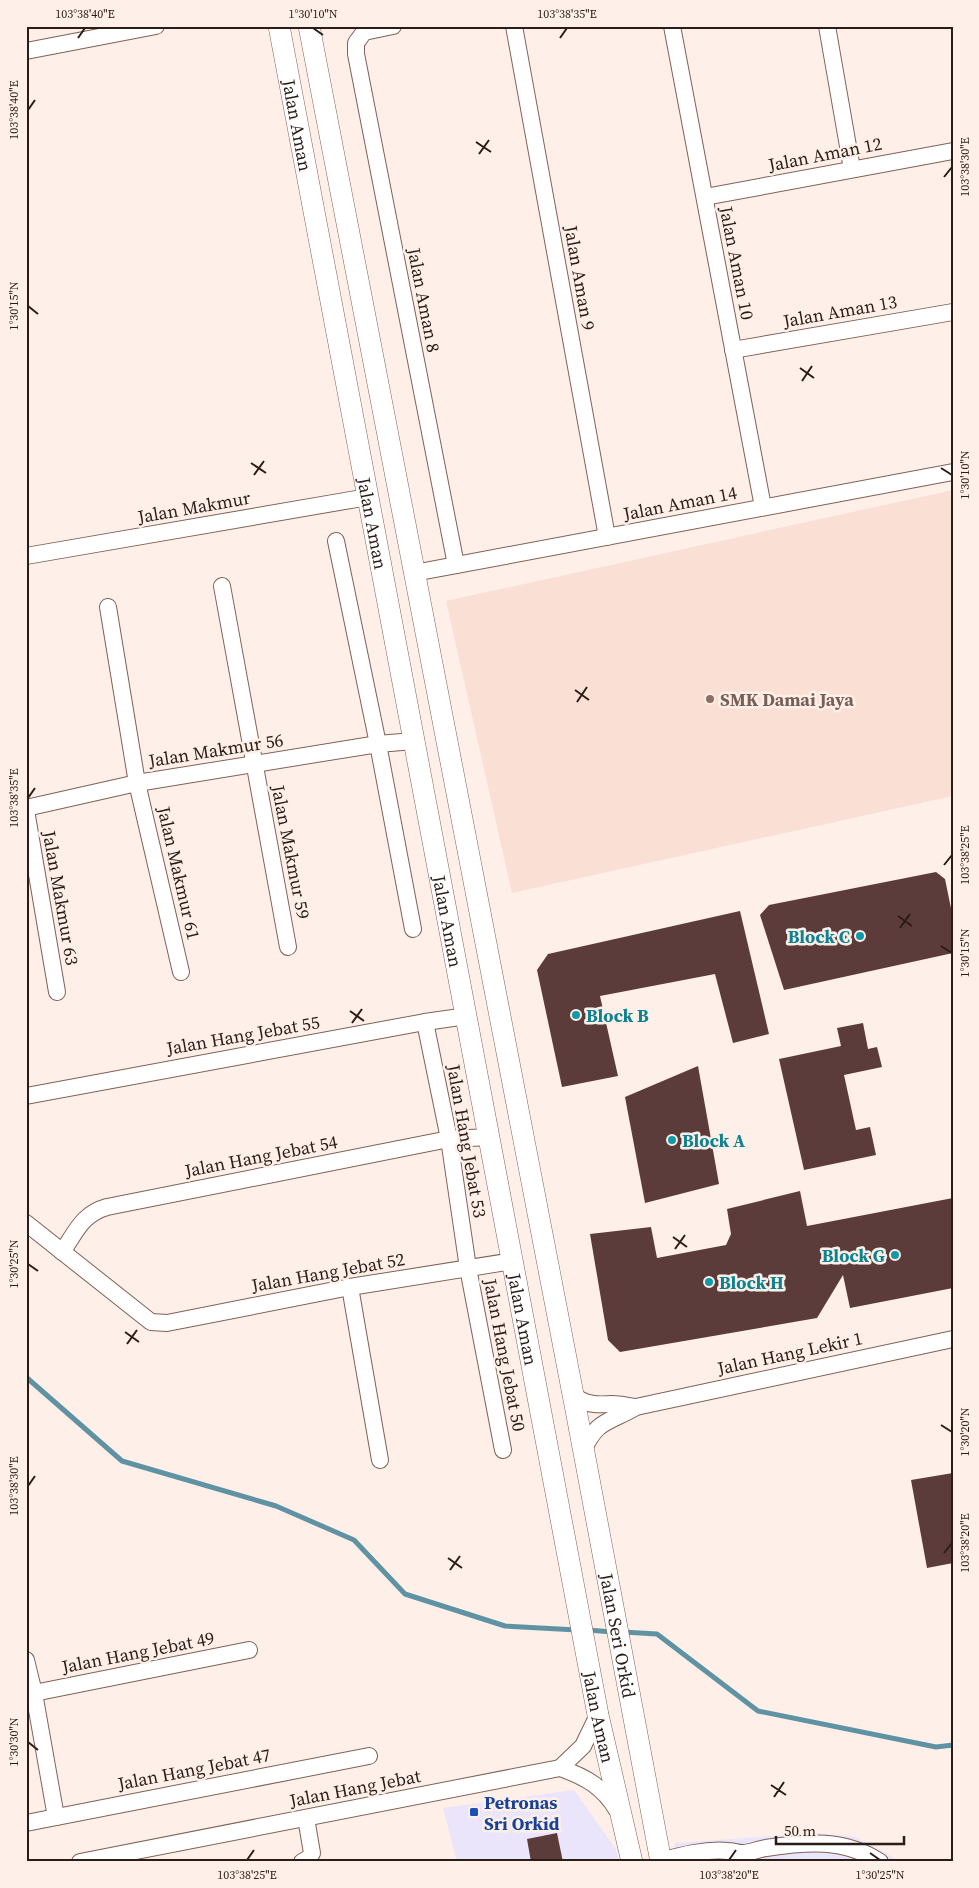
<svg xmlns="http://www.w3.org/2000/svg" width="979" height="1888" font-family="'Source Serif 4',serif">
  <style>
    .commercial { fill: #eae5fb }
    .built { fill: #fadfd5 }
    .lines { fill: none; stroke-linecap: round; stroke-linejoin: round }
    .stream { stroke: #5f93a3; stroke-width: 5 }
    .building { fill: #5b3c3a }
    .minor-casing { stroke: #806155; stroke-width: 18 }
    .major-casing { stroke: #806155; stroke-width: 22 }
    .minor { stroke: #fff; stroke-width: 16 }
    .major { stroke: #fff; stroke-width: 21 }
    .ticks { fill: none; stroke: #2a1d18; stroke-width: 2 }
    .education-dot { fill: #8d6e63; stroke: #feefe9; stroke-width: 2 }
    .culture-dot { fill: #0f9aa8; stroke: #feefe9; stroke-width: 2 }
    .transit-dot { fill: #1a4fb4; stroke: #feefe9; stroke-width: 2 }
    .labels { text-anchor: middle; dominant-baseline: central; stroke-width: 5; stroke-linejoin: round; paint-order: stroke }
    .street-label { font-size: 18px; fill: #2a1d18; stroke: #feefe9 }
    .education-label { font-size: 18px; font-weight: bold; fill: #785e54; stroke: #feefe9; text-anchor: start }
    .culture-label { font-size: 18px; font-weight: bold; fill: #0d838f; stroke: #feefe9; text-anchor: start }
    .transit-label { font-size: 18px; font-weight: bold; fill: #164399; stroke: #feefe9; text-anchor: start }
    .neatline { fill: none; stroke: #2a1d18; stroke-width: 2 }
    .ticks-label { font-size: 12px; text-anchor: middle; fill: #2a1d18 }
  </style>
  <rect width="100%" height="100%" fill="#feefe9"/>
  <g class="commercial">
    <polygon points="574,1790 616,1849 619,1862 457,1862 443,1808"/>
    <polygon points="817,1833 856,1837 894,1858 897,1862 677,1862 674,1843"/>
  </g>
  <polygon class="built" points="953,490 953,796 512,893 446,601"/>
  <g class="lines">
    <g class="stream">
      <polyline points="26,1377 122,1461 276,1506 354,1540 405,1594 505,1626 577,1630"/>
      <polyline points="588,1630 612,1632"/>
      <polyline points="623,1632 657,1634 758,1711 936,1747 953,1745"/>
    </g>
  </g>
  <g class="building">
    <polygon points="936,872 945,879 953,918 953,953 784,990 760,915 769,905"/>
    <polygon points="740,911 769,1034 733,1043 715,974 600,996 618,1076 562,1087 537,970 548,954"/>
    <polygon points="863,1023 868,1049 877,1047 882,1067 844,1075 856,1130 870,1127 876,1155 804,1170 779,1059 841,1046 837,1028"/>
    <polygon points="698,1066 719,1184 645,1203 625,1097"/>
    <polygon points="800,1191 807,1226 953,1198 953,1288 850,1308 843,1275 817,1318 620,1352 608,1340 590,1234 651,1227 657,1258 726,1245 731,1234 727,1209"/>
    <polygon points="953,1473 953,1563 927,1568 911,1480"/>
    <polygon points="557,1833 563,1862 531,1862 527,1839"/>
  </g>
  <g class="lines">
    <defs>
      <g id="minor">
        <polyline points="393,26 364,32 356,43 356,54 456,565"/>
        <polyline points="514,26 607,537"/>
        <polyline points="672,26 763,507"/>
        <polyline points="827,26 852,169"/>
        <polyline points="26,51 156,26"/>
        <polyline points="705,197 953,151"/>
        <polyline points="733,350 953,312"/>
        <polyline points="336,541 378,744 413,929"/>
        <polyline points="26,556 368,497"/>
        <polyline points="414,573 953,472"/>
        <polyline points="222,586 288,947"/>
        <polyline points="108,607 137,783 181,972"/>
        <polyline points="26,808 137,783 378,744 414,741"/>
        <polyline points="26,810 57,992"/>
        <polyline points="425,1022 449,1139 468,1268 503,1450"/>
        <polyline points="26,1096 425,1022 467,1016"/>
        <polyline points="26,1223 151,1322 167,1323 350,1287 513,1261"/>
        <path d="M62 1252C76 1232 82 1214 107 1207L449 1139 490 1137"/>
        <polyline points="350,1287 380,1460"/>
        <path d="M573 1395C585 1405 597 1405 612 1404 620 1404 628 1406 636 1407"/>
        <path d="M583 1451C597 1419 609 1423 636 1407L953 1339"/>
        <polyline points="26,1660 34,1693 56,1817"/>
        <polyline points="34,1693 249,1650"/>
        <polyline points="560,1768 583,1746 598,1715"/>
        <polyline points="26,1823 369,1756"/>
        <path d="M660 1861C682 1855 706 1849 728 1851 733 1851 738 1853 743 1853 750 1853 758 1849 766 1848 806 1842 844 1838 880 1862"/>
        <path d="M80 1862 560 1768C586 1777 603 1787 617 1810"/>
        <polyline points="302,1862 309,1858 312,1853 306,1818"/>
      </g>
      <g id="major">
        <path id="s1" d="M279 26 598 1715 632 1862"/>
        <path id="s2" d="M309 26 576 1410 661 1862"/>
      </g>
    </defs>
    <use href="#minor" class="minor-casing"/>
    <use href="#major" class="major-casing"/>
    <use href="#minor" class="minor"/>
    <use href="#major" class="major"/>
  </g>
  <path class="ticks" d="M313 28 323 35M78 38 85 28M560 38 567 28M28 110 35 100M476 142 491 152M479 154 489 140M944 177 952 167M28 306 38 314M800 368 814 378M802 381 812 366M251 463 266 473M941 468 952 475M254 475 264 461M575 690 589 700M577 702 587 687M28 798 35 788M944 865 952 855M898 916 912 926M900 928 910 914M941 946 952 953M350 1011 364 1021M352 1023 362 1009M673 1237 687 1247M675 1249 685 1235M28 1264 38 1271M125 1332 139 1342M127 1344 137 1330M941 1425 952 1432M28 1486 35 1476M944 1553 952 1543M448 1558 462 1568M450 1570 460 1556M28 1742 38 1750M771 1785 786 1795M774 1797 784 1782M870 1853 880 1860M247 1860 254 1850M729 1860 736 1850"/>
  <circle class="education-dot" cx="710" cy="699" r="5"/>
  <g class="culture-dot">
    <circle cx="860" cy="936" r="5"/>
    <circle cx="576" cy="1015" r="5"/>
    <circle cx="672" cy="1140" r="5"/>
    <circle cx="895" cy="1255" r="5"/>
    <circle cx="709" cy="1282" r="5"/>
  </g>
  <rect class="transit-dot" x="469" y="1807" width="10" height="10" rx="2.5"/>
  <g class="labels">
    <g class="street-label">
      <text stroke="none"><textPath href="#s1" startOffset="101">Jalan Aman</textPath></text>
      <text transform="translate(825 154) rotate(-11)">Jalan Aman 12</text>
      <text transform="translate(737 263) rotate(79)">Jalan Aman 10</text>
      <text transform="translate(580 278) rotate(80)">Jalan Aman 9</text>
      <text transform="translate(424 300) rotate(79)">Jalan Aman 8</text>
      <text transform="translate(840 311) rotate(-10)">Jalan Aman 13</text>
      <text transform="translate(680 503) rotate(-11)">Jalan Aman 14</text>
      <text transform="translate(194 507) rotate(-10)">Jalan Makmur</text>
      <text stroke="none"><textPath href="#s1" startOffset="506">Jalan Aman</textPath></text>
      <text transform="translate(216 750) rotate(-9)">Jalan Makmur 56</text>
      <text transform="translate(291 852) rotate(79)">Jalan Makmur 59</text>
      <text transform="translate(179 873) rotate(77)">Jalan Makmur 61</text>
      <text transform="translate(61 898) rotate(80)">Jalan Makmur 63</text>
      <text stroke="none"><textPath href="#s1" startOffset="911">Jalan Aman</textPath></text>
      <text transform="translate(243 1035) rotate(-10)">Jalan Hang Jebat 55</text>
      <text transform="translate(467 1141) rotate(80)">Jalan Hang Jebat 53</text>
      <text transform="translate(261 1156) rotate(-11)">Jalan Hang Jebat 54</text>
      <text transform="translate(328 1272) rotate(-10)">Jalan Hang Jebat 52</text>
      <text stroke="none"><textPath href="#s1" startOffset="1316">Jalan Aman</textPath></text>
      <text transform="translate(790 1353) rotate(-12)">Jalan Hang Lekir 1</text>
      <text transform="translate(505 1355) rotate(79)">Jalan Hang Jebat 50</text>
      <text stroke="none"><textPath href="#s2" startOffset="1639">Jalan Seri Orkid</textPath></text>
      <text transform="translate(138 1652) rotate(-11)">Jalan Hang Jebat 49</text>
      <text stroke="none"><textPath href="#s1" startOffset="1721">Jalan Aman</textPath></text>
      <text transform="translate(194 1769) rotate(-11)">Jalan Hang Jebat 47</text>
      <text transform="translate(355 1788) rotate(-11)">Jalan Hang Jebat</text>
    </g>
    <g class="education-label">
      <text x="720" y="699">SMK Damai Jaya</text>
    </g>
    <g class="culture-label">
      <text x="850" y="936" text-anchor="end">Block C</text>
      <text x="586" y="1015">Block B</text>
      <text x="682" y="1140">Block A</text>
      <text x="885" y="1255" text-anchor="end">Block G</text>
      <text x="719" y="1282">Block H</text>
    </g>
    <g class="transit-label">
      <text x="484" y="1802">Petronas<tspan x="484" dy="21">Sri Orkid</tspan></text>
    </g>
  </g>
  <rect width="979" height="1888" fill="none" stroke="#feefe9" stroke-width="55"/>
  <path d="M776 1836v8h128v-8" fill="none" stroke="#2a1d18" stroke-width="2.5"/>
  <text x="784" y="1836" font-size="15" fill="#2a1d18" stroke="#feefe9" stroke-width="4" paint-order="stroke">50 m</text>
  <rect x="28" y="28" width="924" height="1832" class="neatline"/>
  <g class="ticks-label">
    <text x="85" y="18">103°38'40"E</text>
    <text x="313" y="18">1°30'10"N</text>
    <text x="567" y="18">103°38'35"E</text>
    <text transform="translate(14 110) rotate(-90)" y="4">103°38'40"E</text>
    <text transform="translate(965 167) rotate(-90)" y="4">103°38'30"E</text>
    <text transform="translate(14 306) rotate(-90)" y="4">1°30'15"N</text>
    <text transform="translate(965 475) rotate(-90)" y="4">1°30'10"N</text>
    <text transform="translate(14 798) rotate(-90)" y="4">103°38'35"E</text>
    <text transform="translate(965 855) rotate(-90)" y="4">103°38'25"E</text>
    <text transform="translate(965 953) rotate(-90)" y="4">1°30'15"N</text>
    <text transform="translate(14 1264) rotate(-90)" y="4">1°30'25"N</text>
    <text transform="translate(965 1432) rotate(-90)" y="4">1°30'20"N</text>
    <text transform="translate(14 1486) rotate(-90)" y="4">103°38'30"E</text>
    <text transform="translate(965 1543) rotate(-90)" y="4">103°38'20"E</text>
    <text transform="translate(14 1742) rotate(-90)" y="4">1°30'30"N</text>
    <text x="247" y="1879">103°38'25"E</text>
    <text x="729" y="1879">103°38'20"E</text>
    <text x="880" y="1879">1°30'25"N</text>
  </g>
</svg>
